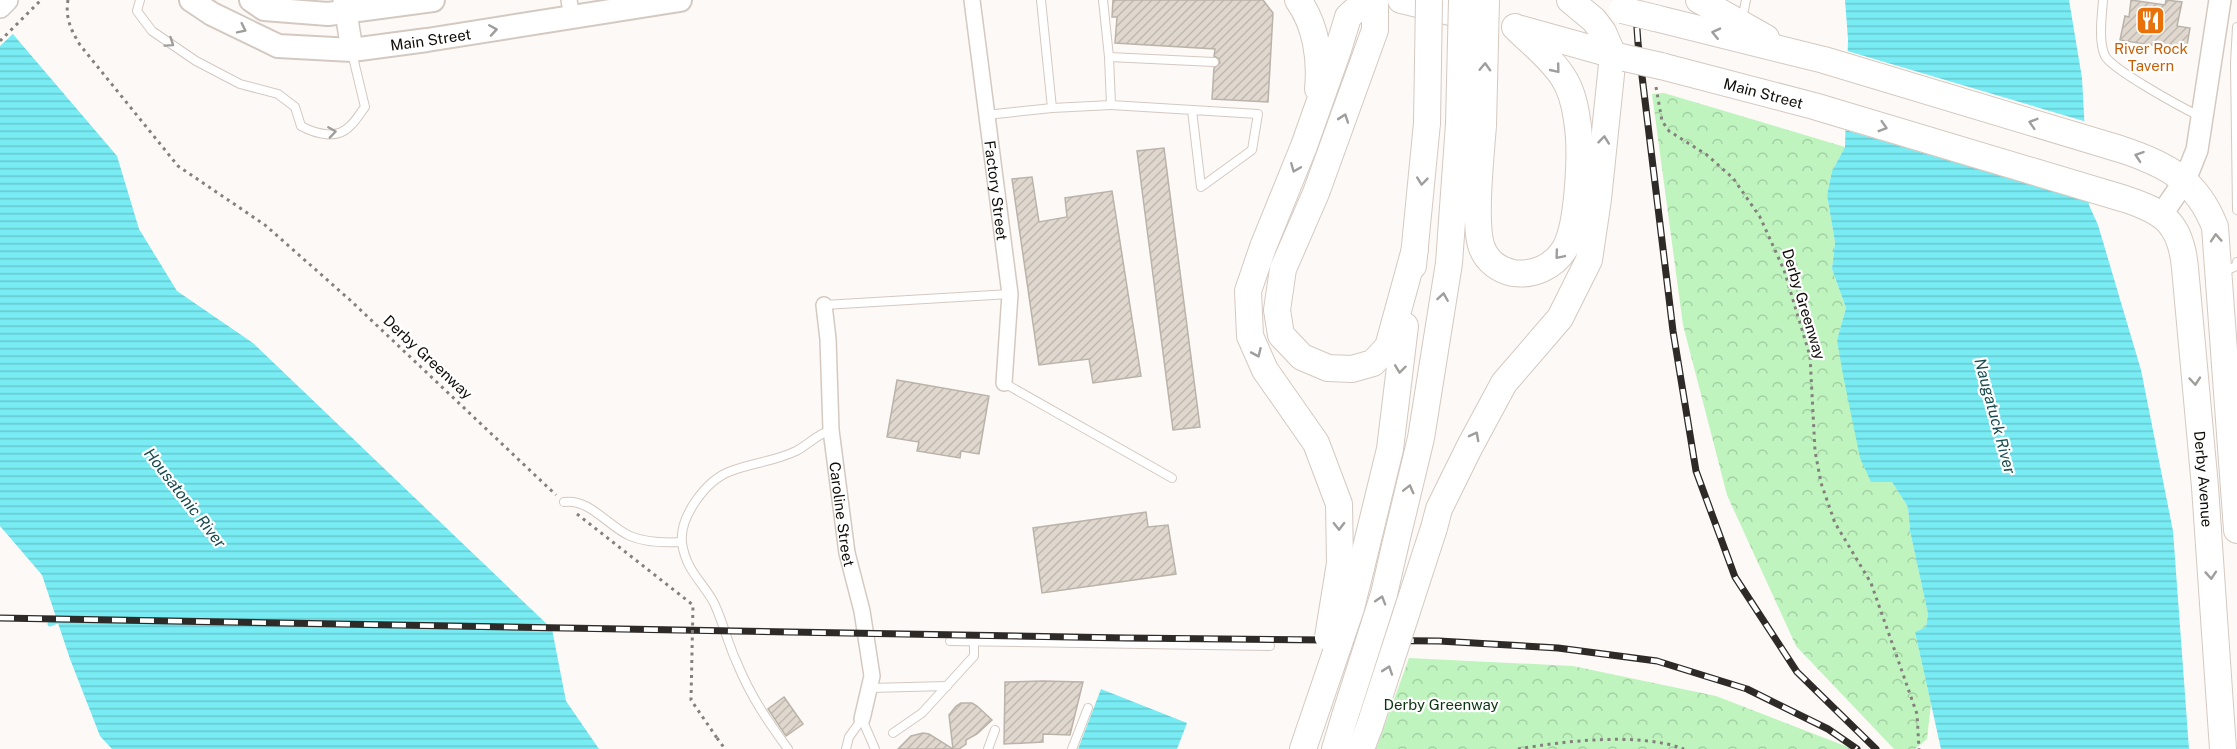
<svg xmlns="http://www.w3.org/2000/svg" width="2237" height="749" font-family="'Public Sans',sans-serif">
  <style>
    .park { fill: url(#park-crowns) }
    .water { fill: url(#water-rules) }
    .pier { fill: #fdf9f6 }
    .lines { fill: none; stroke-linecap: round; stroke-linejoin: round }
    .stream { stroke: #78ebf3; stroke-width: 5 }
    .building { fill: url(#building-hatch); stroke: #bab3a9; stroke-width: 1.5 }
    .lane-casing { stroke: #d4c9c1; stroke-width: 10 }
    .street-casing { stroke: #d4c9c1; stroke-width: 18 }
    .secondary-casing { stroke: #d4c9c1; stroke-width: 24 }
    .primary-casing { stroke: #d4c9c1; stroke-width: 26 }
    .highway-casing { stroke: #d4c9c1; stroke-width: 28 }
    .path { stroke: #84807d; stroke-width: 3; stroke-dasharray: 3 4.5; stroke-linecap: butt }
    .lane { stroke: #fff; stroke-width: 8 }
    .street { stroke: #fff; stroke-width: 15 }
    .secondary { stroke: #fff; stroke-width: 21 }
    .primary { stroke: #fff; stroke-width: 22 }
    .highway { stroke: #fff; stroke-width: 26 }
    .rail-casing { stroke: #2e2a27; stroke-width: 7 }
    .rail { stroke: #fff; stroke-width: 4.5; stroke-dasharray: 14; stroke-linecap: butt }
    .highway-bridge-casing { stroke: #d4c9c1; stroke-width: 28; stroke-linecap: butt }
    .path-bridge { stroke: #84807d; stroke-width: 3; stroke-dasharray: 3 4.5; stroke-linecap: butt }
    .highway-bridge { stroke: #fff; stroke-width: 26 }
    .oneway { stroke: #9f9e9d }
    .labels { text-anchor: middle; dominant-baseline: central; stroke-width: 4.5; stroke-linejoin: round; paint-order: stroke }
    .street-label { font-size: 15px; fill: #0f0c09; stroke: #fff }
    .food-label { font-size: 15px; fill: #c56008; stroke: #fff }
    .park-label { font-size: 15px; fill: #0a360f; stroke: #fff }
    .water-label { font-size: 16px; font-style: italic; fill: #174b4f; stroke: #fff }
  </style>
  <defs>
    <pattern id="park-crowns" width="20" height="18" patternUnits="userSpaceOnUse" patternTransform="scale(1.5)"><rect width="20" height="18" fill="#bff4bf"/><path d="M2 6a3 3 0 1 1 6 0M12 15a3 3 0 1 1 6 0" fill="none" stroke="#a3d0a3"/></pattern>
    <pattern id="water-rules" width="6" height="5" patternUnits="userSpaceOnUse" patternTransform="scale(1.5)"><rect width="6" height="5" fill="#78ebf3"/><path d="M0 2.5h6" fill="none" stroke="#67c8cf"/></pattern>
    <pattern id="building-hatch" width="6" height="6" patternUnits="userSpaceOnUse" patternTransform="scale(1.5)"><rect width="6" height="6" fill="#e0d8ce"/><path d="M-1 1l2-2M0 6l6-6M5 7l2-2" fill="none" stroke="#bfb8b0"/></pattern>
  </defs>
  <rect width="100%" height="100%" fill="#fdf9f6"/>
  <g class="park">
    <polygon points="1664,93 1845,147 1832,171 1827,195 1835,242 1832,269 1846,308 1837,340 1892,482 1908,507 1910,531 1928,614 1926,627 1915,632 1931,704 1927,739 1915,749 1894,749 1796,646 1727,495 1683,325 1652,94"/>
    <polygon points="1409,658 1573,666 1716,696 1853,749 1376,749"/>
  </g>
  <g class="water">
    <polygon points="1845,0 2069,0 2082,78 2089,205 2098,225 2141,370 2173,531 2189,749 1941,749 1915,632 1926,627 1928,614 1910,531 1908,507 1892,482 1871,482 1860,458 1843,375 1837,340 1846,308 1832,269 1835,242 1827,195 1832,171 1845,147 1848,39"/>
    <polygon points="0,19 117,156 139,229 177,291 253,343 552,629 566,701 599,749 112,749 100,736 70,659 42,575 0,526"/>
    <polygon points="1101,689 1187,723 1177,749 1078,749"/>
  </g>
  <g class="pier">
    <polygon points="0,16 15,32 0,46"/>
    <polygon points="1844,50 2087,122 2092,203 1842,129"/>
  </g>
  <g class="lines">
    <polyline class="stream" points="50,624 63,619"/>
  </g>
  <g class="building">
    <polygon points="1113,0 1263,0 1273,13 1268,102 1212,99 1214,68 1220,63 1219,59 1214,56 1215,49 1115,43 1117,17 1112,17"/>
    <polygon points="2131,0 2165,5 2166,0 2182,2 2177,26 2190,28 2186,51 2120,40 2125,16 2129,17"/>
    <polygon points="1164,148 1200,427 1173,430 1137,151"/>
    <polygon points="1032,177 1039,222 1067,217 1065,198 1112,191 1141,376 1093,383 1089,359 1039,365 1012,179"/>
    <polygon points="897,380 989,396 979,454 961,451 960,458 917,451 919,442 887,437"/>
    <polygon points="1146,512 1148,527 1168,525 1176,574 1042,593 1033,528"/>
    <polygon points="1043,681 1083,682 1070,735 1043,734 1043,742 1004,744 1005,682"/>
    <polygon points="784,697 803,724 786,736 768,709"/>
    <polygon points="961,703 972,703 977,706 992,720 977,734 966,740 966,744 959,749 953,749 949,715 956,706"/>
    <polygon points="923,733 929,734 953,749 898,749 911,736"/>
  </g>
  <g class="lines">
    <defs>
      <g id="lane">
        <path d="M140 0 137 11 152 31 196 61 240 84 278 94 295 107 301 126C316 134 337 140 350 126 356 121 360 113 365 107L352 53"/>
        <polyline points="1041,0 1052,108"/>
        <polyline points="1103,0 1109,57 1111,105 1258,114 1252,150 1201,187 1192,110"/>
        <path d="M2103 0C2102 16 2098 40 2105 56 2113 70 2181 107 2199 116"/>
        <polyline points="1739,20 1744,10 1746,0"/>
        <polyline points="2237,27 2235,63 2237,210"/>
        <polyline points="1109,57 1214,62"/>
        <polyline points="986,115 1052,108 1111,105"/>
        <polyline points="2222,273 2236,266 2237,262"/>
        <polyline points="824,305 1010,294"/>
        <polyline points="1004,383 1172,478"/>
        <path d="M564 502C589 498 609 527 630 536 647 543 665 543 682 542"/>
        <polyline points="950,641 1270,646"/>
        <polyline points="870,688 947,686"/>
        <polyline points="893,733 922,713 974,656 974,642"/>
        <path d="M788 749C767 720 751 697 737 663 728 644 723 622 714 603 703 582 686 571 682 543 679 517 706 480 731 471 752 463 776 461 796 451 809 444 816 435 831 430"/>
        <polyline points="846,749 849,737 862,719 875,749"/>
        <polyline points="988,749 995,730"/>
        <polyline points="1072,749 1088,708"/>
      </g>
      <g id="street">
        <polyline points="569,0 572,17"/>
        <path id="s1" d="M972 0 1010 294 1004 383"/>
        <path id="s2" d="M824 305 828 339 831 430 847 553 862 611 872 676 862 719"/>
      </g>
      <g id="secondary">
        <polyline points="344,0 352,50"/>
        <polyline points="0,7 7,0"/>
        <polyline points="2162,214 2185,180 2197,150 2220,0"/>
      </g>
      <g id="primary">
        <path id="s3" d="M191 0 212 14 278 46 352 50 427 40 680 0"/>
        <polyline points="251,0 264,9 328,14 433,0"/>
      </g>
      <g id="highway">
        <path d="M1298 0C1316 25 1321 59 1318 89"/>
        <polyline points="1375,0 1375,30 1316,193 1283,269 1277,310 1281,335 1302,357 1328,368 1352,369 1373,363 1388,347 1415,249"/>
        <polyline points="1401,0 1482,20"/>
        <polyline points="1699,0 1766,38"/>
        <path d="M1655 18 1824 60 2120 149C2166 164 2197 180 2215 227L2237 530"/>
        <polyline points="1521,29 1625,58"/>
        <path id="s4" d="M1661 66 1814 106 2125 199C2165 212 2181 224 2185 268L2205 487 2223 749"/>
        <path d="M1483 125C1481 154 1473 224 1482 248 1487 261 1499 270 1513 273 1533 276 1553 267 1564 250 1579 226 1582 148 1577 120 1575 105 1571 89 1563 77 1551 58 1531 43 1515 27"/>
        <polyline points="1413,266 1427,123"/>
        <polyline points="1434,528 1439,509 1469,448 1504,383 1560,318 1589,260 1598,199 1613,55 1603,32 1594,20 1570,0"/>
        <polyline points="1395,546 1421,438 1449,263 1459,124"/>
        <polyline points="1340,563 1339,504 1316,443 1265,370 1250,336 1248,291 1263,247 1304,146 1338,50 1348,17 1366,0"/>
        <polyline points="1361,568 1390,449 1405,326"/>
        <polyline points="1303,749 1318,705"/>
        <polyline points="1335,749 1345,716"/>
        <polyline points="1361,749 1370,725"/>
      </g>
    </defs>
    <use href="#lane" class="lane-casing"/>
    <use href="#street" class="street-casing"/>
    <use href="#secondary" class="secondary-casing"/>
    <use href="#primary" class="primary-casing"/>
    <use href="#highway" class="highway-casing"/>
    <g class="path">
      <path d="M68 0C65 18 71 30 80 45L178 166 265 225 350 300 556 495"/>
      <polyline points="0,41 41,0"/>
      <polyline points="1656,87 1662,121 1669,131 1707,155 1733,178 1760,217 1784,270 1810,356 1815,451 1821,483 1835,523 1871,583 1917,714 1919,749"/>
      <polyline points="717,738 725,749"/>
      <path d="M1518 749C1565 741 1639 732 1684 749"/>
    </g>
    <use href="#lane" class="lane"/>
    <use href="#street" class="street"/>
    <use href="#secondary" class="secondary"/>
    <use href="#primary" class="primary"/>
    <use href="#highway" class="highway"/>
    <defs>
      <g id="rail">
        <polyline points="1635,0 1638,43 1673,331 1696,471 1735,577 1797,672 1876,749"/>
        <polyline points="0,618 1126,638 1439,641 1558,648 1657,661 1747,689 1828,729 1857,749"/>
      </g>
    </defs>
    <use href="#rail" class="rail-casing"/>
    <use href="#rail" class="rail"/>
    <defs>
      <g id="highway-bridge">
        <polyline points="1622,10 1655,18"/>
        <polyline points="1625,58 1661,66"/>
        <polyline points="1427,123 1429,0"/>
        <polyline points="1459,124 1462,0"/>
        <polyline points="1483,125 1486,0"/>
        <polyline points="1328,637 1340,563"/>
        <polyline points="1318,705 1351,608 1361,568"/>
        <polyline points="1345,716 1384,594 1395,546"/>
        <polyline points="1370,725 1434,528"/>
      </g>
    </defs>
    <use href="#highway-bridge" class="highway-bridge-casing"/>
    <polyline class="path-bridge" points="577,514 693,605 691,700 717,738"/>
    <use href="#highway-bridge" class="highway-bridge"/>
  </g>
  <defs><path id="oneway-chevron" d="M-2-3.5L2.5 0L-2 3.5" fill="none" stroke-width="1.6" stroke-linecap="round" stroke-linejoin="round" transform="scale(1.5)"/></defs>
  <g class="oneway">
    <use href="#oneway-chevron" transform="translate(242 29) rotate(26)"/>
    <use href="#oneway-chevron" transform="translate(493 30) rotate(-9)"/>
    <use href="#oneway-chevron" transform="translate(1716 33) rotate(-167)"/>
    <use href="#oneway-chevron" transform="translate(170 43) rotate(34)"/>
    <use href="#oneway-chevron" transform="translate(1485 67) rotate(-88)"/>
    <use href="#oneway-chevron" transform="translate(1556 69) rotate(51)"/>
    <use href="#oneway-chevron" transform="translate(1344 118) rotate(-71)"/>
    <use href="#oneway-chevron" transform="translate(2033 123) rotate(-163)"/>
    <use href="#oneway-chevron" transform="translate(1883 127) rotate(17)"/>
    <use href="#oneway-chevron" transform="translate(332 132) rotate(-8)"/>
    <use href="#oneway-chevron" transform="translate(1604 140) rotate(-84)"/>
    <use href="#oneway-chevron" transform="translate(2139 156) rotate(-161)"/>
    <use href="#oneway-chevron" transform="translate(1295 168) rotate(112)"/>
    <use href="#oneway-chevron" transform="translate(1422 181) rotate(96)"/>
    <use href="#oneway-chevron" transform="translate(2216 238) rotate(-94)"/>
    <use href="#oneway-chevron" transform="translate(1559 255) rotate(130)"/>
    <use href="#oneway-chevron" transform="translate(1443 297) rotate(-81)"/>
    <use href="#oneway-chevron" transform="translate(1257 353) rotate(66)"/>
    <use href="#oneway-chevron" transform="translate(1400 369) rotate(97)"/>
    <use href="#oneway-chevron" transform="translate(2195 381) rotate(85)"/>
    <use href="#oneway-chevron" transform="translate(1475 436) rotate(-62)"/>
    <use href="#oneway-chevron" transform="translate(1409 489) rotate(-76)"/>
    <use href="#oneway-chevron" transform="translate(1339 526) rotate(89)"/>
    <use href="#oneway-chevron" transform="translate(2211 575) rotate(86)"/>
    <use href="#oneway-chevron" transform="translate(1381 600) rotate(-73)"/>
    <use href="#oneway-chevron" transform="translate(1388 670) rotate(-71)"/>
  </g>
  <defs>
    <symbol id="restaurant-square" viewBox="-11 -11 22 22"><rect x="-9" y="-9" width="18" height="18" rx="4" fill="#e8710a" stroke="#fff"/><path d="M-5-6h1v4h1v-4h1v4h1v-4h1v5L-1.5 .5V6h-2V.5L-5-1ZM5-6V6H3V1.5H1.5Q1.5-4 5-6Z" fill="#fff"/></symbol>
  </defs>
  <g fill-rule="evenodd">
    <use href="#restaurant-square" x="2134" y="4" width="33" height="33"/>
  </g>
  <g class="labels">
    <g class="street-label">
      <text stroke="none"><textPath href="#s3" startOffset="252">Main Street</textPath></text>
      <text stroke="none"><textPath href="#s4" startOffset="106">Main Street</textPath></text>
      <text stroke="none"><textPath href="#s1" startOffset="192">Factory Street</textPath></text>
      <text transform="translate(1804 304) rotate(73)">Derby Greenway</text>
      <text transform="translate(428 357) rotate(43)">Derby Greenway</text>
      <text stroke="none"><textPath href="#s4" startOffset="794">Derby Avenue</textPath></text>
      <text stroke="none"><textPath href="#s2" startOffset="210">Caroline Street</textPath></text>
    </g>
    <g class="food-label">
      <text x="2151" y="48">River Rock<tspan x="2151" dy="17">Tavern</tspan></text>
    </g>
    <g class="park-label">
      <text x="1441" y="704">Derby Greenway</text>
    </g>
    <g class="water-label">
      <text transform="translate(1995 416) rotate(75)">Naugatuck River</text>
      <text transform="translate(185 498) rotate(52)">Housatonic River</text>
    </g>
  </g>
</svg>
